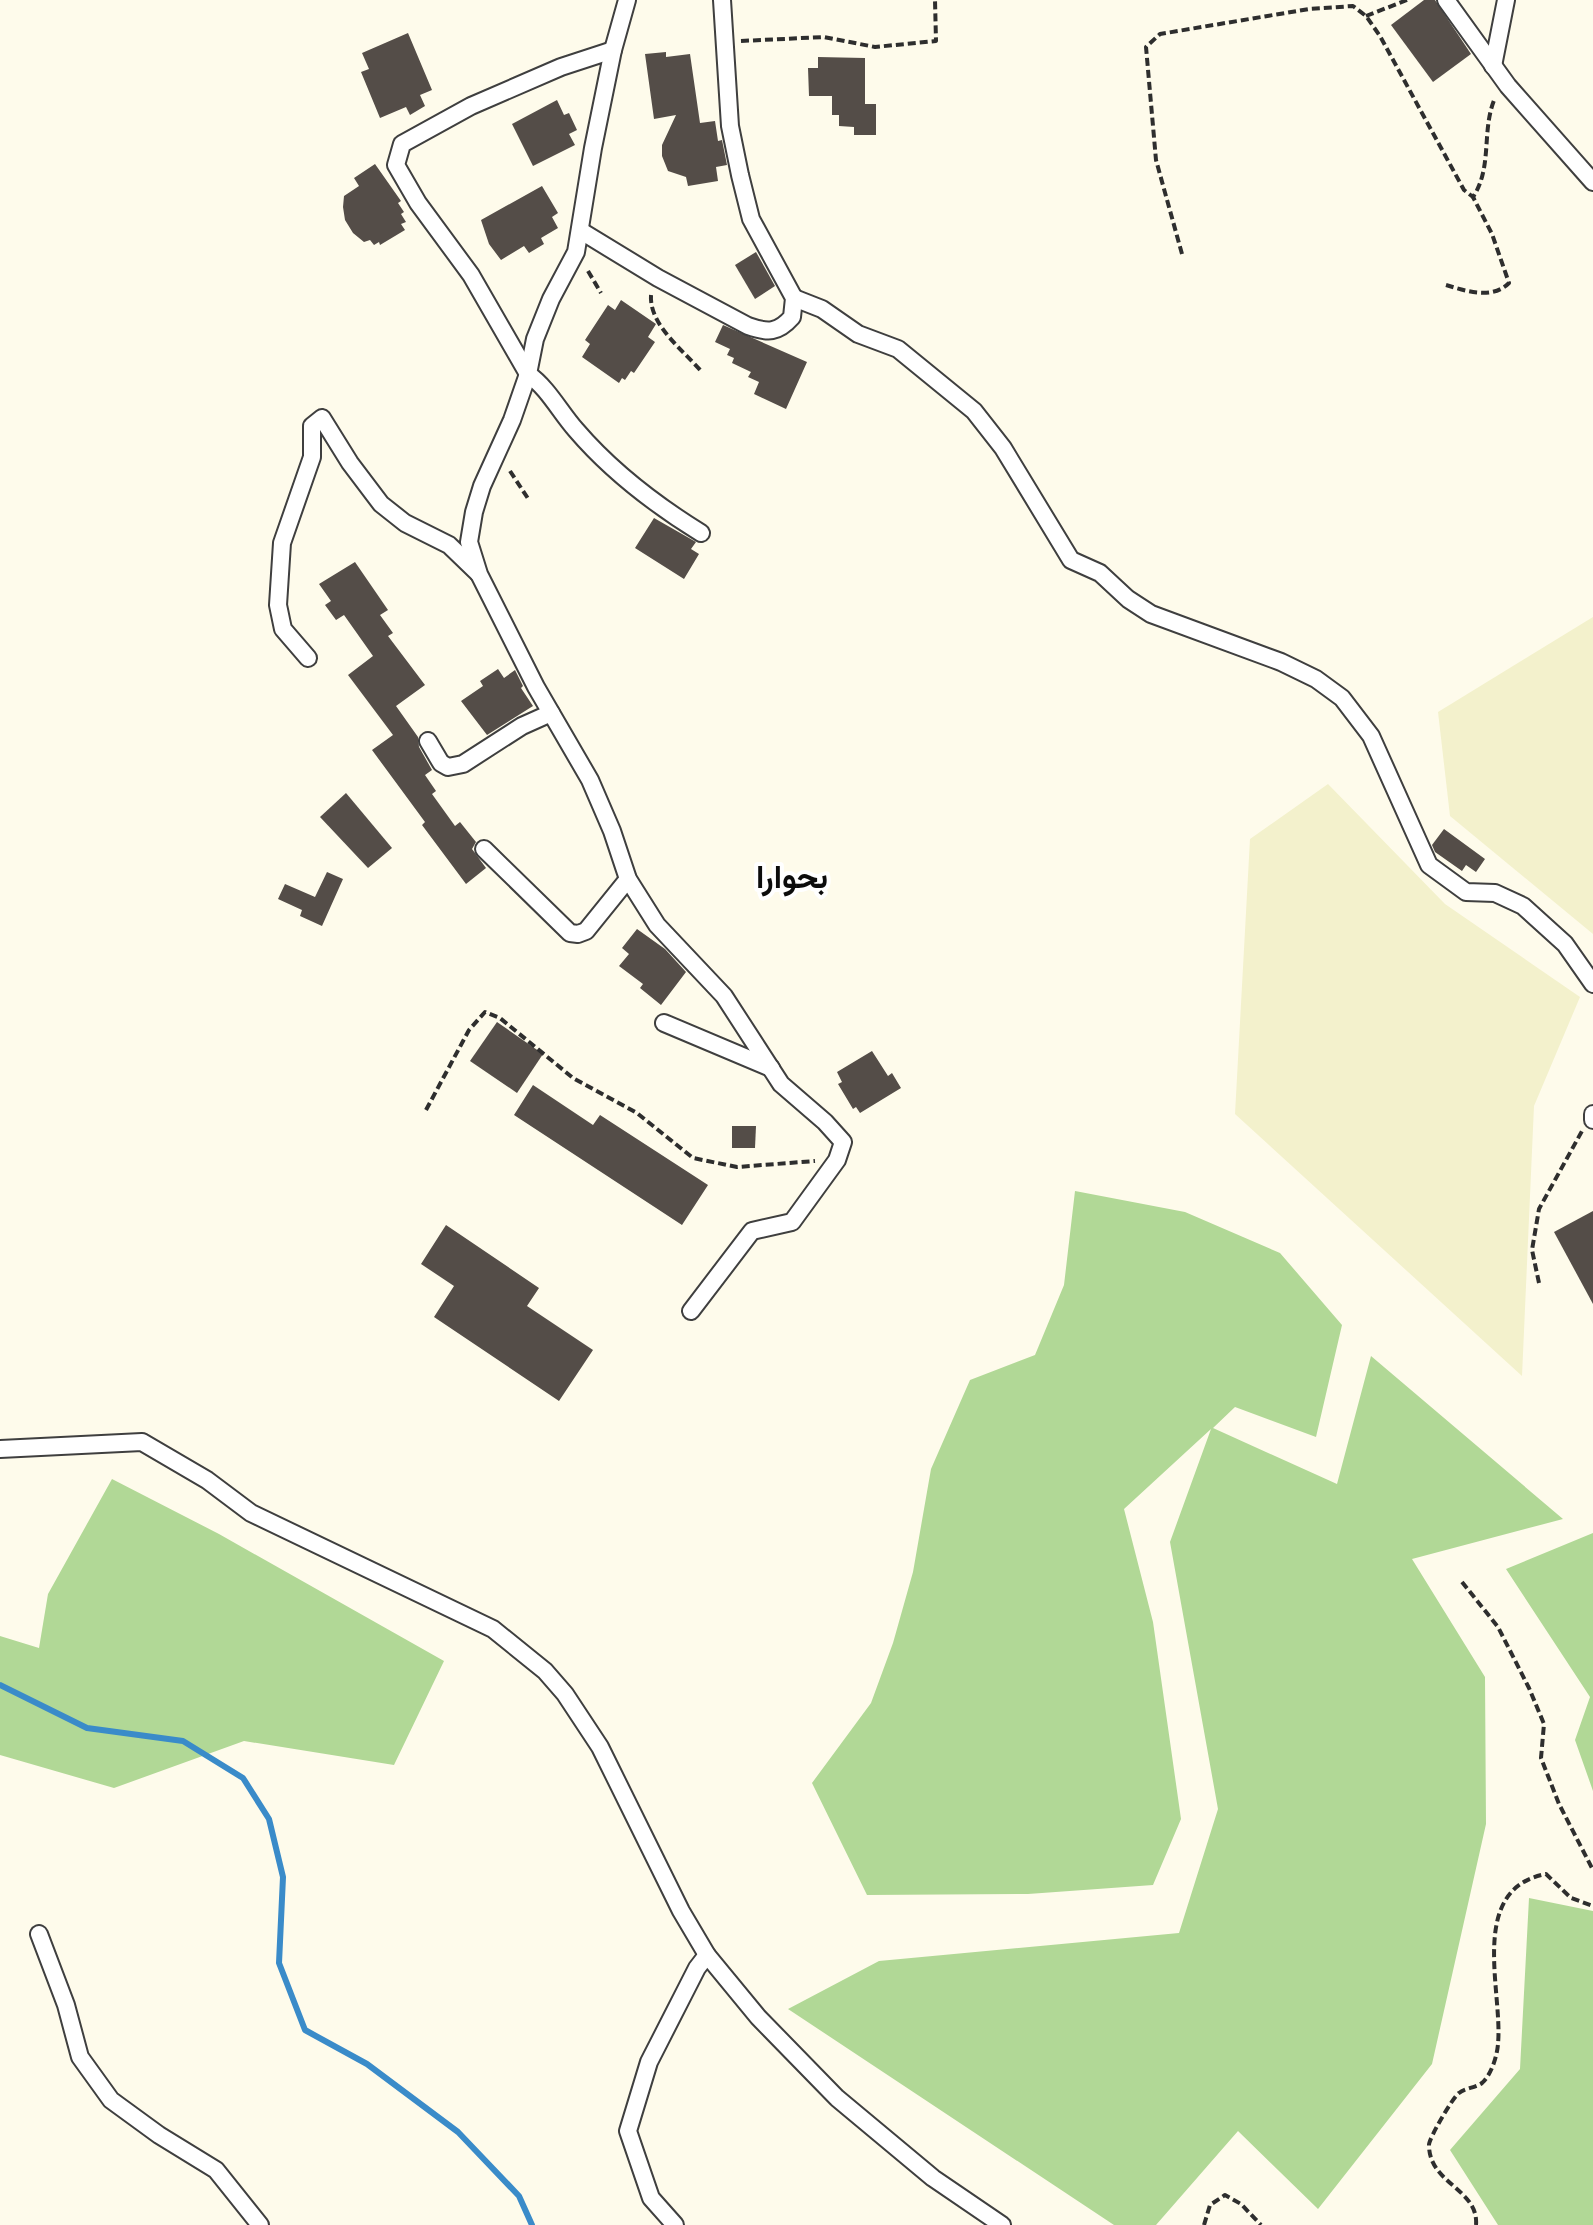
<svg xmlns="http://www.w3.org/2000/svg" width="1593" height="2225" font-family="Spectral,Vazirmatn,serif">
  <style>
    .farmland { fill: #f3f1cc }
    .forest { fill: #b1d896 }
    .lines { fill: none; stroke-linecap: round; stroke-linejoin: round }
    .stream { stroke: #3a8bc9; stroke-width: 6 }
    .building { fill: #544d48 }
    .street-casing { stroke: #3f3f3f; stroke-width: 20 }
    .path { stroke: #2e2e2e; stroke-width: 4; stroke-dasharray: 8 4; stroke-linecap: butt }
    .street { stroke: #fff; stroke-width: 16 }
    .labels { text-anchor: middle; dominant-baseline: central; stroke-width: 8; stroke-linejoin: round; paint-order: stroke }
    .quarter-label { font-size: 32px; font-weight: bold; fill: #0c0c0c; stroke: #fff }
  </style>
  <rect width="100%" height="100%" fill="#fefbeb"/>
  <g class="farmland">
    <polygon points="1593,617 1593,934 1450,816 1438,712"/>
    <polygon points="1328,784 1445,904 1580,997 1534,1106 1522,1376 1235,1114 1250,839"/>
  </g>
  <g class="forest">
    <polygon points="1075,1191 1185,1212 1280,1253 1342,1325 1316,1437 1235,1407 1213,1428 1337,1484 1371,1356 1563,1519 1412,1559 1485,1677 1486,1824 1432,2064 1318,2209 1238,2131 1156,2225 1114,2225 788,2009 879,1961 1179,1933 1218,1809 1170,1542 1211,1429 1124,1509 1153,1622 1181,1819 1153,1885 1028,1894 867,1895 812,1783 871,1703 893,1643 913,1572 931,1469 970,1380 1035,1355 1064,1285"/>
    <polygon points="112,1479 219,1534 444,1661 394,1765 244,1741 114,1788 0,1755 0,1636 39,1648 48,1594"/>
    <polygon points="1593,1533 1593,1791 1575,1740 1590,1697 1506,1569"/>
    <polygon points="1529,1898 1593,1911 1593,2225 1498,2225 1450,2150 1520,2069"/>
  </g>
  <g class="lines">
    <polyline class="stream" points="0,1685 87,1728 183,1741 243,1778 269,1819 283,1877 279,1963 305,2030 367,2064 458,2132 519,2196 532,2225"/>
  </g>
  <g class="building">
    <polygon points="1424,0 1435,0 1471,54 1433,82 1391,25"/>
    <polygon points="408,33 432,90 420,95 425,106 410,115 406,107 380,118 361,72 369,69 362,53"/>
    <polygon points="666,52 666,57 690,54 700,123 715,121 718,141 722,140 727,165 716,167 718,181 688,186 686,177 668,171 662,156 662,145 676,115 654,119 645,54"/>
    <polygon points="818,57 865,58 865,104 876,104 876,135 854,135 854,127 839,126 839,115 832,115 832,96 809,96 808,68 818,68"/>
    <polygon points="557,100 564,115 569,113 577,130 569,134 575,145 533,166 512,124"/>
    <polygon points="375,164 401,201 398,203 404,212 401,214 406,222 401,224 405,230 380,245 379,242 374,245 370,240 364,242 353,233 345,220 343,207 344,196 359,186 354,178"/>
    <polygon points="542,186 558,213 552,217 558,228 541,238 544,244 529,253 524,246 501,260 489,244 481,220"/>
    <polygon points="756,252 775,286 755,299 735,265"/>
    <polygon points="621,300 656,324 648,337 655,342 634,373 631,371 625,380 622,378 619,383 582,357 590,344 585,340 608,305 615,310"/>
    <polygon points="723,325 807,362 786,409 754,394 759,382 748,377 751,372 732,363 734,358 727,355 730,349 715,342"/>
    <polygon points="654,518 696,542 691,549 699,554 684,579 635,548"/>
    <polygon points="355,562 388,610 380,615 393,633 388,636 425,685 396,706 418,737 419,747 432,770 425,775 436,791 432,794 455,826 460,822 476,842 472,849 486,868 466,884 422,825 425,822 372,750 393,735 348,675 373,656 344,615 336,620 325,605 331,601 319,584"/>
    <polygon points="498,669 504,678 515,670 523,686 521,688 533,706 487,735 461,701 483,686 480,681"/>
    <polygon points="346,793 392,848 368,868 320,817"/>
    <polygon points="1444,829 1485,859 1476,872 1466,865 1462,871 1435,852 1432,845"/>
    <polygon points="327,872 343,879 322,926 300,916 302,910 278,899 285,884 315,897"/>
    <polygon points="637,929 665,949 686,972 661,1005 640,988 643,984 619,966 629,954 622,948"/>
    <polygon points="497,1022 543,1054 517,1093 470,1061"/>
    <polygon points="872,1051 888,1076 892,1073 901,1088 860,1113 856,1107 853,1109 838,1084 842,1082 837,1072"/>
    <polygon points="533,1085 593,1125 600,1115 708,1185 682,1225 514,1115"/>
    <polygon points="732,1126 756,1126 755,1148 732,1148"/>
    <polygon points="1593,1211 1593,1304 1554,1232"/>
    <polygon points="446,1225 539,1288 527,1306 593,1350 559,1401 434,1317 454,1286 421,1264"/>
  </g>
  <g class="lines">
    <defs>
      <g id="street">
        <polyline points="627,0 613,50 593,148 576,252 551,299 535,339 528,374 512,420 482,486 474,512 469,542 479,574 536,687 590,780 612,831 628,879 657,925 724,996 781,1084 825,1122 843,1142 837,1160 792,1222 752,1231 691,1311"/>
        <polyline points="1446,0 1508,86 1593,182"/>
        <path d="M613 50 561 67 471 106 402 144 396 165 418 203 471 275 528 374C548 388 560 412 576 430 612 472 654 504 701 533"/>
        <polyline points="1493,66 1506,0"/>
        <path d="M581 231 658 278 748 326C768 333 778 333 792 317L794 298 751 219 740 175 730 126 722 0"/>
        <polyline points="794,298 822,309 858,334 898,349 974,411 1003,448 1071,560 1100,573 1128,599 1151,614 1281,662 1316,679 1342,698 1371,736 1429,865 1466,892 1495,893 1523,906 1565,944 1593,984"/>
        <polyline points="308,658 283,629 278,605 282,543 312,457 312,426 322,418 350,463 381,504 405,523 449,545 478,573"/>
        <polyline points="428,741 441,763 448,767 463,764 522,726 551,713"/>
        <polyline points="484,849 570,933 578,934 586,931 628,879"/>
        <polyline points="664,1023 771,1068"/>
        <polyline points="1593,1114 1593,1120"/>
        <polyline points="0,1449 142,1442 207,1480 251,1513 493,1629 545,1671 565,1694 600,1747 681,1911 707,1955 758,2017 837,2098 933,2178 1002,2225"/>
        <polyline points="39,1934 66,2005 80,2057 111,2100 159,2135 216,2170 260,2225"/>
        <polyline points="675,2225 651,2198 628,2131 649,2062 697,1968 707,1955"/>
      </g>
    </defs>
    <use href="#street" class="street-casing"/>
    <g class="path">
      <polyline points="1366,16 1407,0"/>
      <polyline points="741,41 824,37 875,47 936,41 935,0"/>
      <path d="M1182 254 1156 160 1146 47 1160 34 1309 9 1353 6 1366 16 1380 36 1464 190 1473 197C1493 167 1481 130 1495 98"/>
      <polyline points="588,271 601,293"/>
      <path d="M1446 285C1466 291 1492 300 1509 283L1492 234 1473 197"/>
      <path d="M651 295C649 325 683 350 701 371"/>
      <polyline points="510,471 529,500"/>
      <polyline points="426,1110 469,1030 485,1012 500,1018 573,1078 637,1113 693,1158 737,1167 815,1161"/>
      <polyline points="1539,1283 1532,1250 1539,1209 1582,1131"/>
      <polyline points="1462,1582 1498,1627 1529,1688 1544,1724 1541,1758 1559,1804 1593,1870"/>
      <polyline points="1204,2225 1210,2205 1225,2195 1241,2204 1261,2225"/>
      <path d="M1476 2225C1479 2189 1429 2184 1429 2145 1429 2138 1453 2097 1459 2093 1465 2088 1475 2088 1482 2083 1491 2075 1497 2057 1498 2044 1503 1991 1467 1889 1546 1874L1571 1898 1593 1906"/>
    </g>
    <use href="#street" class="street"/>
  </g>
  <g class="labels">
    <g class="quarter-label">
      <text x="792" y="878">بحوارا</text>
    </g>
  </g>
</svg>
